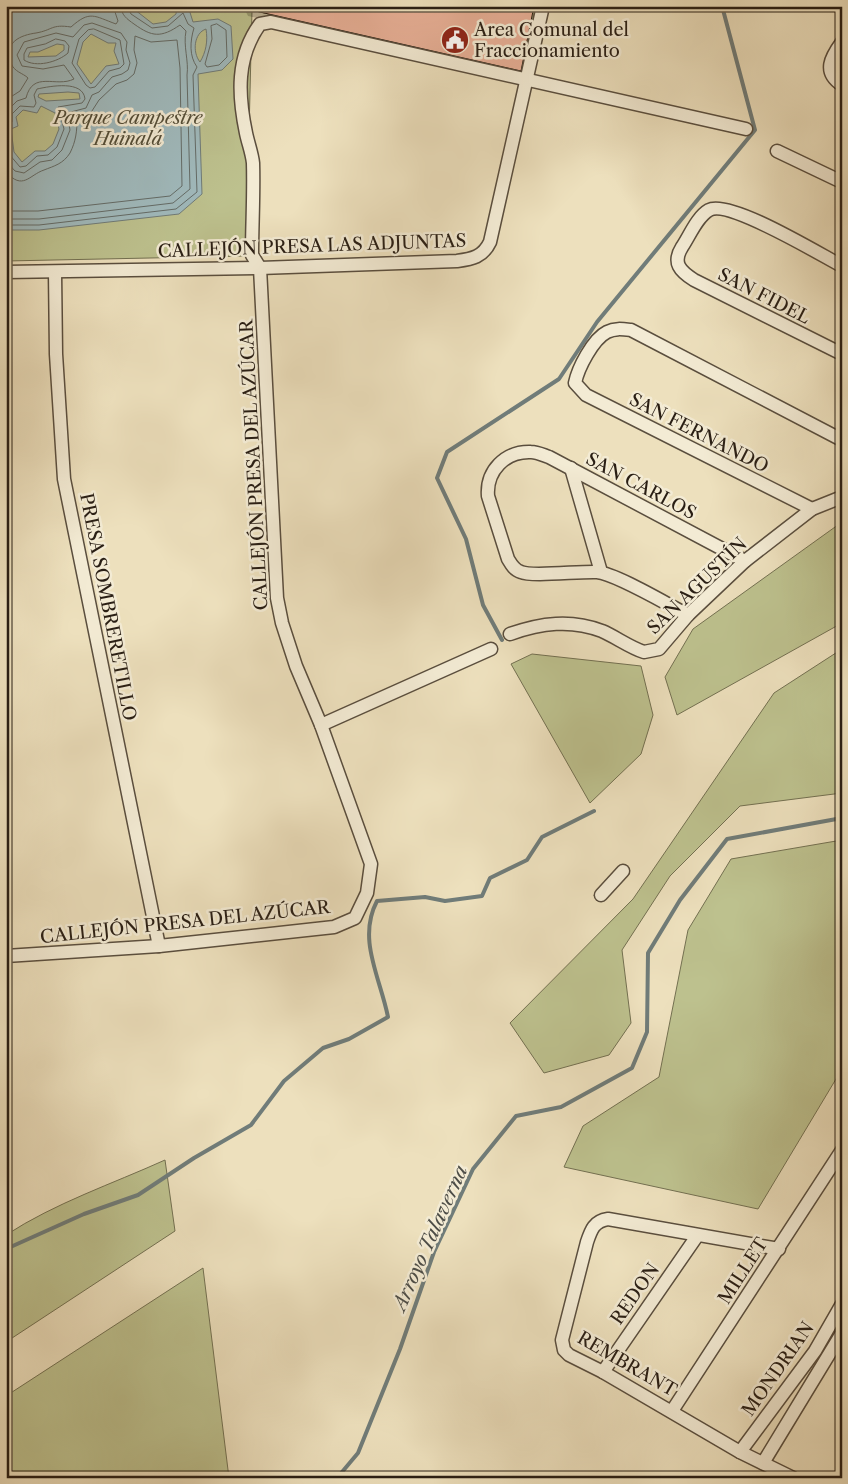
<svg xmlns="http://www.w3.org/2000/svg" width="848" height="1484" font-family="'Libre Caslon Text',serif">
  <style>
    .green { fill: #bdc18e; stroke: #737051 }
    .water { fill: #a0babd; stroke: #707c79; fill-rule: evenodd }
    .shadow { fill: #0003 }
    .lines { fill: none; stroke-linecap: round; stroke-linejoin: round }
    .shore { stroke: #646c68; stroke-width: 1 }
    .stream { stroke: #707c79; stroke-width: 4 }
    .building { fill: #e7af96; stroke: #291e14 }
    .street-casing { stroke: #5a4e3e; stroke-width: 15 }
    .street { stroke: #f3ebd4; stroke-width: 12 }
    .labels { text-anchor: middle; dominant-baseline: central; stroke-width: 5; stroke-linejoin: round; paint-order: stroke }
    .poi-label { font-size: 18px; fill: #291e14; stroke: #f3ebd4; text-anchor: start }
    .park-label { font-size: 18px; font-style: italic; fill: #554f39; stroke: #f3ebd4 }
    .street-label { font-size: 18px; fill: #291e14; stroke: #f3ebd4 }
    .water-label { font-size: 19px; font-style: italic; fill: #4d4d47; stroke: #f3ebd4 }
  </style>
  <rect width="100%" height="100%" fill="#ede0bd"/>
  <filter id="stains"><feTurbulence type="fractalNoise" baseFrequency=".004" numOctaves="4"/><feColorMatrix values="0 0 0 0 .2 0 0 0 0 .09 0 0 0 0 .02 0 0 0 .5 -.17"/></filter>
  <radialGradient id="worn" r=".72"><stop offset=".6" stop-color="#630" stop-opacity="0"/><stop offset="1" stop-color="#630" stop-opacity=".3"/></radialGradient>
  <g class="green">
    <polygon points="6,6 538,6 527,76 252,10 246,256 6,261"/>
    <polygon points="842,522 842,623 677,715 665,677 693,629"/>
    <polygon points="842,649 842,793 740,806 670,876 622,950 631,1023 609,1055 544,1073 510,1023 633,899 774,693"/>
    <polygon points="532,654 641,666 653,715 641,754 590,803 511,664"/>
    <polygon points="842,840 842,1069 758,1209 564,1167 583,1126 659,1077 688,930 731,859"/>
    <path d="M165 1160 175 1231 6 1342V1235C55 1203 112 1184 165 1160Z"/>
    <polygon points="203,1268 229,1478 6,1478 6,1396"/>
  </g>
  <path class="water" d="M6 6H130L153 24 166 22 176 14 177 6H188L193 22 218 19 231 26 233 59 222 70 198 74 202 194 179 214 39 230H6ZM206 29C208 41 206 52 200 62 192 52 194 33 206 29ZM91 34 108 43H116L114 51 119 64 106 66 91 84 77 64 83 42ZM57 44 64 45V50L56 56 28 57 30 52H38ZM68 92 79 93 80 99 46 101 38 97 39 94ZM41 106 55 113 59 129 53 144 45 151H35L22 162 14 152 11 129 18 126 16 117 23 110 37 113Z"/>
  <polygon class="shadow" points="243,6 540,6 526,79 248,16"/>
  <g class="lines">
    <g class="shore">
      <polygon points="217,24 226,30 227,57 219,65 207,67 205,64 212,39 211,26"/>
      <polygon points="94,29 120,40 124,64 120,68 109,71 95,87 90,88 86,85 72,63 79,39 88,30"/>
      <path d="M56 39 65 41 69 46 68 53C58 62 36 68 24 60V54L27 48 45 44Z"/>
      <path d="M6 100 20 91 28 78C23 73 14 72 11 63 3 42 21 35 36 33 53 30 51 24 71 27 90 10 94 16 116 24L118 21 113 6"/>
      <path d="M6 112 17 101 26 98C33 70 56 88 74 79L64 65 43 69 22 66 17 55 24 42 56 33 73 37 84 25 92 23 121 33 127 42 126 50 130 63 128 70 122 74 112 77 99 92 92 95 86 108 67 113 70 130 62 150 52 160 40 162 24 173 15 171 6 161"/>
      <path d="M6 128 12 122V114L20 106 34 107 36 103 34 95 37 89C51 86 83 80 85 99L82 103 58 107 64 129 57 147 48 155 37 156 26 166 20 167 9 154 6 140"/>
      <path d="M6 172C23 191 29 175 44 170 54 166 63 164 70 153 76 141 77 131 77 119L90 114 99 100 116 84 127 80 134 74 137 63 134 50 135 36 151 42 177 40 180 68 182 186 170 196 38 211H6"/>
      <path d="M6 219H39L173 203 190 189 187 75C189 61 183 46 186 31L180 25C161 38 152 37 134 24 127 19 121 15 121 6"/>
      <path d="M6 225H39L176 209 197 192 193 75 197 67C189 56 190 41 194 28L188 24 183 13 168 26 152 28 131 14 127 6"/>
    </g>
    <g class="stream">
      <polyline points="502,640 483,605 466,539 437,478 447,452 559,379 597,322 755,130 722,6"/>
      <path d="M6 1249 84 1214 138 1195 194 1158 251 1125 284 1081 323 1048 349 1039 388 1017C380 977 357 939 377 901L425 897 445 901 482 896 490 878 527 860 542 837 594 811"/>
      <polyline points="337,1478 358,1453 400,1349 434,1252 473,1169 516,1116 561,1107 632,1068 647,1032 648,953 680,900 727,839 842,818"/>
    </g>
  </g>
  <polygon class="building" points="242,6 534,6 521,71 242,8"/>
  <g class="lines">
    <defs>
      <g id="street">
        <path d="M842 42C831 57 822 72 842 85"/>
        <polyline points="777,151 842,182"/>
        <path d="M842 266C819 254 729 199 709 210 697 217 690 235 682 247 672 263 680 271 694 280L842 354"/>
        <path d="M6 272 260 268 457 261C472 259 483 257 490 242L543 6"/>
        <polyline points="55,272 56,354 64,479 159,946"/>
        <polyline points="571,468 601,572"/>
        <path d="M812 509 586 395 575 383C578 368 593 339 607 332 615 328 622 329 631 330L842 440"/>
        <path d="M688 615C668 605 617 574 597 572 580 571 532 577 521 572 514 570 511 564 508 559L488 496C486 471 505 451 531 452 537 452 543 455 549 457L745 561"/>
        <path d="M510 634C541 623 571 619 602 631 616 637 629 647 644 652L659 649 688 615 745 561 812 509 842 497"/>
        <polyline points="321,725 491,649"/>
        <polyline points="601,895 623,871"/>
        <path d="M6 956 159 946 334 927 355 918 367 893 371 864 321 725 296 666 282 623 277 598 260 268 252 255C252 224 254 194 253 163 252 153 248 143 246 133 238 95 236 57 260 24L271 22 746 129"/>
        <path d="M779 1249 608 1219C594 1221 591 1230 587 1242L562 1340 564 1350 569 1355 603 1372 740 1452 793 1478"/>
        <polyline points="603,1372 697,1236"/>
        <polyline points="672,1411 842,1150"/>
        <polyline points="740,1452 815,1351 842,1304"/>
        <polyline points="763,1463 842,1333"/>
      </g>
    </defs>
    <use href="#street" class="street-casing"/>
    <use href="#street" class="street"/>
  </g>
  <defs>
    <symbol id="civic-disc" viewBox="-11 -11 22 22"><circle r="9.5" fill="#8f2418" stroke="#f3ebd4"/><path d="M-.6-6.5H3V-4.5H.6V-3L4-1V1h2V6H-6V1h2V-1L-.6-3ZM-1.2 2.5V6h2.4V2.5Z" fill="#fff"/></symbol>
  </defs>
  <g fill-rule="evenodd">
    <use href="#civic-disc" x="439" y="24" width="32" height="32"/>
  </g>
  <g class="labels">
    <g class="poi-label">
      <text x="474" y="30">Area Comunal del<tspan x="474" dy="21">Fraccionamiento</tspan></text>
    </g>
    <g class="park-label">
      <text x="128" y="118">Parque Campestre<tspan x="128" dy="21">Huinalá</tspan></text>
    </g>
    <g class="street-label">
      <text transform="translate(312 246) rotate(-2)">CALLEJÓN PRESA LAS ADJUNTAS</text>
      <text transform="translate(764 296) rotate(27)">SAN FIDEL</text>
      <text transform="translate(699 433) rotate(27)">SAN FERNANDO</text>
      <text transform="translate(254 465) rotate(-93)">CALLEJÓN PRESA DEL AZÚCAR</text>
      <text transform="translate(641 486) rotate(28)">SAN CARLOS</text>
      <text transform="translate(697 586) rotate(-44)">SAN AGUSTÍN</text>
      <text transform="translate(108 607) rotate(79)">PRESA SOMBRERETILLO</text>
      <text transform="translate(185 922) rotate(-6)">CALLEJÓN PRESA DEL AZÚCAR</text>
      <text transform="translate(743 1271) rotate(-57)">MILLET</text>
      <text transform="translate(635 1294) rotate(-55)">REDON</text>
      <text transform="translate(627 1364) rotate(30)">REMBRANT</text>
      <text transform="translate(778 1369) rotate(-55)">MONDRIAN</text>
    </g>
    <g class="water-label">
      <text transform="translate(430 1238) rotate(-66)">Arroyo Talaverna</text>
    </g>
  </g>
  <rect width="848" height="1484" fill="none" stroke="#ede0bd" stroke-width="25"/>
  <rect x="8" y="8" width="833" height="1469" fill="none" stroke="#291e14" stroke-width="2.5"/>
  <rect x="12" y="12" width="823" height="1459" fill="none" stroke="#291e14"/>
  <rect width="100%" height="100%" filter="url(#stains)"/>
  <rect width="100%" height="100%" fill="url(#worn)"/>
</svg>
